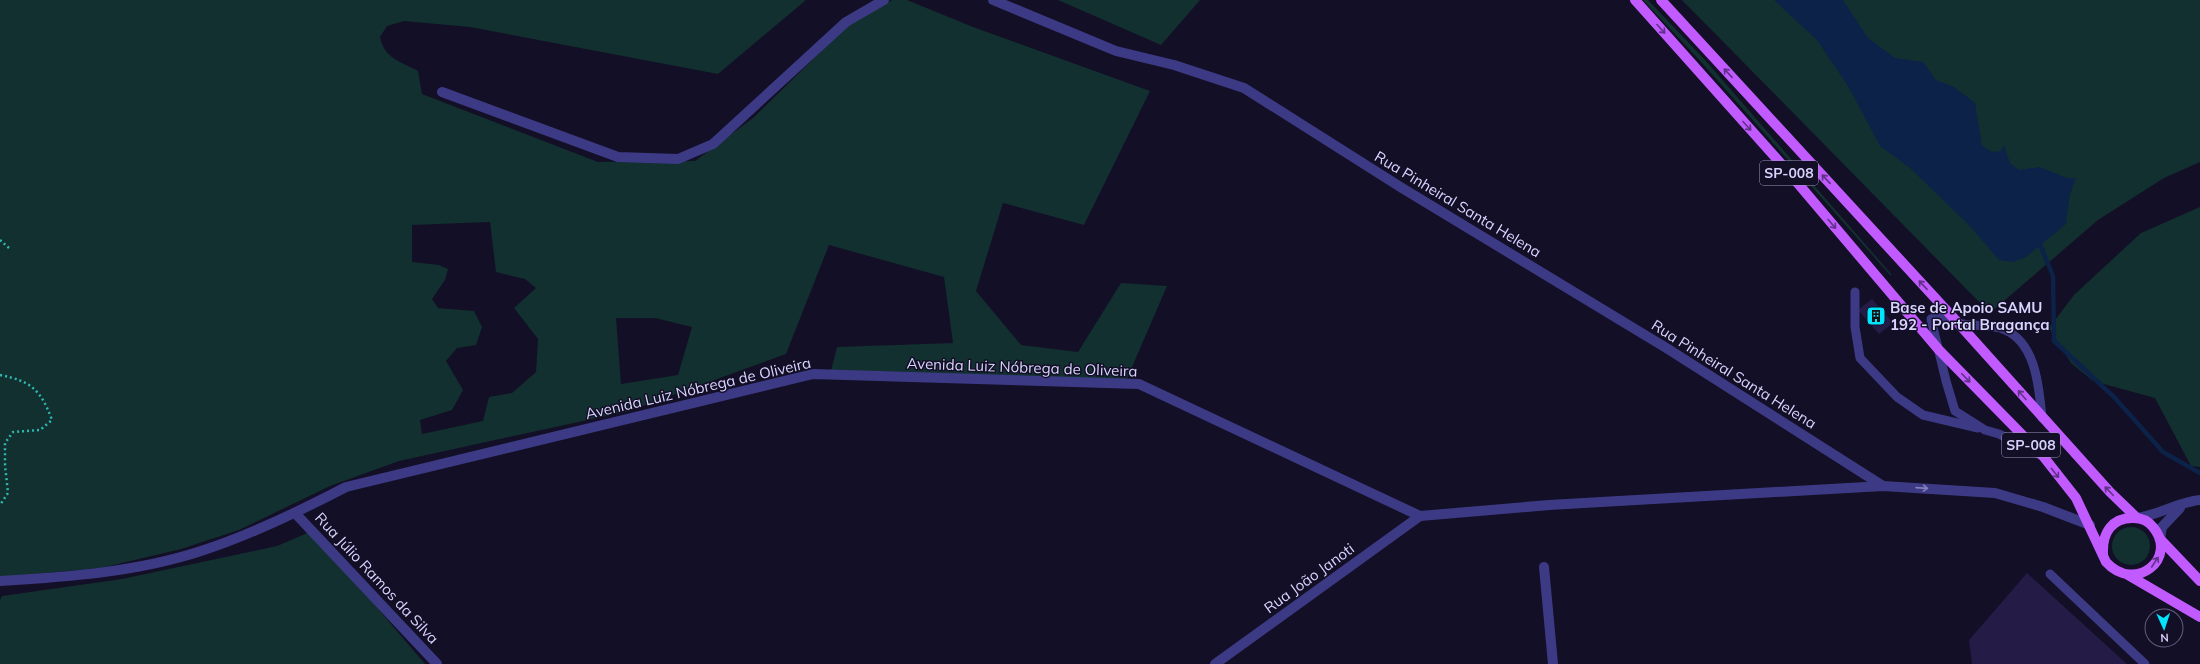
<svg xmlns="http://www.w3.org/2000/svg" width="2200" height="664" font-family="Mulish,sans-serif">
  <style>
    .green { fill: #12302f; fill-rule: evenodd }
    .water { fill: #0c2248 }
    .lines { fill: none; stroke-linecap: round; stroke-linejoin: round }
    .stream { stroke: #0c2248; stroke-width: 4.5 }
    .building { fill: #241b47 }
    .path { stroke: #2fb8b0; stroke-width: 2.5; stroke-dasharray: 2 3; stroke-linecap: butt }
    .service { stroke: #3d3a85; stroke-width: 9 }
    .minor { stroke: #3d3a85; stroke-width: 10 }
    .tertiary { stroke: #3d3a85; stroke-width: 10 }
    .primary { stroke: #c25bff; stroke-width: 10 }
    .oneway { stroke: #623188 }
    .oneway2 { stroke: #837fbc }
    .labels { text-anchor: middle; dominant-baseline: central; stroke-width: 3; stroke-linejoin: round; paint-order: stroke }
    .shield { fill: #130f26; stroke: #9e99be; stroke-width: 1 }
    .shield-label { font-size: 14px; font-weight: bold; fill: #d9d4ff }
    .street-label { font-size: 15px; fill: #d9d4ff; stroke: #130f26 }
    .poi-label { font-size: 15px; font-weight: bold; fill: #d9d4ff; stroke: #130f26; text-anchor: start }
  </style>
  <rect width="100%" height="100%" fill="#130f26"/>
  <g class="green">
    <path d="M0 0H806L718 74 470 27 404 21 387 26 380 37C384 58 401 62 418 71L422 94 598 162 695 161 753 118 848 25 892 0H907L973 27 1150 91 1084 225 1003 203 976 291 1021 345 1078 352 1121 283 1167 286 1126 381 831 371 837 347 953 343 944 277 829 245 786 354 629 411 399 461 330 486 239 530 181 549 101 568 0 577ZM490 222 496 272 525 279 536 288 514 308 538 339 536 372 512 393 489 397 483 421 422 434 420 420 452 410 463 390 446 361 457 348 476 345 482 327 474 311 438 308 432 299 445 280 448 269 439 265 412 262V225ZM616 318H655L692 327 678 375 621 384Z"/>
    <polygon points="1058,0 1200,0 1161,45"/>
    <polygon points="1643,0 1648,0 1705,60 1892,275 1890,275 1702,63"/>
    <polygon points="1682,0 2200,0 2200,162 2164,178 2098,220 1990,313"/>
    <polygon points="2200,207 2200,467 2191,466 2155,398 2093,381 2071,363 2049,328 2074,295 2141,233"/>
    <circle cx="2131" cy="546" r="19"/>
    <polygon points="312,531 425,664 0,664 0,600 2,596 122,579 277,546"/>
  </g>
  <polygon class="water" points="1774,0 1843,0 1868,38 1895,58 1923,62 1936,80 1954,87 1975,103 1982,146 1992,152 2001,151 2004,145 2010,163 2019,170 2040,167 2067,178 2076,178 2070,194 2066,224 2026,257 2013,262 1999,260 1968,224 1910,168 1880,146 1848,86 1817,40"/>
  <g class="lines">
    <polyline class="stream" points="2039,242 2053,276 2054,341 2115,398 2163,452 2200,473"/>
  </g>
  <g class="building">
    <polygon points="1872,299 1893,323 1879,334 1858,310"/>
    <polygon points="2027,573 2127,664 1972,664 1969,640"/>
  </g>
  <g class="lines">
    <g class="path">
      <polyline points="0,240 9,248"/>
      <path d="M0 375C31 381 41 390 52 420L40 430 13 432 5 443V465L8 493 0 505"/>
    </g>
    <g class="service">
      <polyline points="1855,292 1855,327 1860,358 1897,397 1923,415 1978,428"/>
      <path d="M2040 455 1999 434 1985 430 1955 411 1946 381 1931 319C1940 313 1953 323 1963 324 1975 326 1989 325 2000 328 2036 339 2039 387 2042 418"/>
      <polyline points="2050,574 2145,664"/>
    </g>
    <g class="minor">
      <polyline points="993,0 1116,51 1174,65 1244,88 1402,188 1668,349 1883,486"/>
      <polyline points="442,92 618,157 678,159 713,144 846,22 884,0"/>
      <polyline points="295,513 437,664"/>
      <polyline points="1544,567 1553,664"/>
      <path d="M0 581C68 577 137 572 201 551 251 535 300 511 346 487L813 374 1139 384 1420 516 1549 505 1883 486 1995 493 2043 507 2090 525"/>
      <polyline points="1215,664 1420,516"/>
    </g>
    <g class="tertiary">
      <path d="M2137 518C2159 515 2178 502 2200 500"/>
      <polyline points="2160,539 2162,527 2180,508"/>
    </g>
    <g class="primary">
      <path d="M1635 0 1784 167 1939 350 2043 456 2076 498 2106 562C2135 594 2179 558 2153 527 2149 522 2142 518 2134 518 2112 517 2102 533 2103 554"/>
      <polyline points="1661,0 1959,324 2110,492 2137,518"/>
      <polyline points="2160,539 2200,581"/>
      <polyline points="2128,575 2200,617"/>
    </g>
  </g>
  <defs><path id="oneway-shaft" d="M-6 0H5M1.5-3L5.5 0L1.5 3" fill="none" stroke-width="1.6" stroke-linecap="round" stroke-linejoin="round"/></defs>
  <g class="oneway">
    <use href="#oneway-shaft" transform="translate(1661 29) rotate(48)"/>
    <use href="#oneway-shaft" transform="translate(1728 73) rotate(-133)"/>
    <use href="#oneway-shaft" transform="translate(1747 126) rotate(48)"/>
    <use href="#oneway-shaft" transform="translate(1826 179) rotate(-133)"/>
    <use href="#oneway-shaft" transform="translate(1832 224) rotate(50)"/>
    <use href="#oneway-shaft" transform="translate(1923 285) rotate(-133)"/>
    <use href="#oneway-shaft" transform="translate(1966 378) rotate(46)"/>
    <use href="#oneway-shaft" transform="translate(2022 395) rotate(-131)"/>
    <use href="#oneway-shaft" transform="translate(2055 473) rotate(52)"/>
    <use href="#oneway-shaft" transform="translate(2109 491) rotate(-134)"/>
    <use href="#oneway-shaft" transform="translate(2155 562) rotate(-57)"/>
  </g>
  <use class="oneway2" href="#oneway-shaft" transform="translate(1922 488) rotate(4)"/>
  <defs>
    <symbol id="building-square" viewBox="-11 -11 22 22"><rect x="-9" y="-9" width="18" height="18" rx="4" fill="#00e5ff" stroke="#130f26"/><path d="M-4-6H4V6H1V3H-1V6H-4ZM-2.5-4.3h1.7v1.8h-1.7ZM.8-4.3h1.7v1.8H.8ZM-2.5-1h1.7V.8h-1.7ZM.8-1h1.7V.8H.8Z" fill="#111"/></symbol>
  </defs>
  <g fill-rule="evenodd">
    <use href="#building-square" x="1865" y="305" width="22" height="22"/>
  </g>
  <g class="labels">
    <g class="shield">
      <rect x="1760" y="161" width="58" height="24" rx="3"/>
      <rect x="2002" y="433" width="58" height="24" rx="3"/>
    </g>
    <g class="shield-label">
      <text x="1789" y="173">SP-008</text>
      <text x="2031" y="445">SP-008</text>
    </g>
    <g class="street-label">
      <text transform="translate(1458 204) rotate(31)">Rua Pinheiral Santa Helena</text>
      <text transform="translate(1022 367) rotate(2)">Avenida Luiz Nóbrega de Oliveira</text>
      <text transform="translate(1734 374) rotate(32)">Rua Pinheiral Santa Helena</text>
      <text transform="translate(698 388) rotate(-13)">Avenida Luiz Nóbrega de Oliveira</text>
      <text transform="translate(377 578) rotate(47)">Rua Júlio Ramos da Silva</text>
      <text transform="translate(1309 578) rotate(-36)">Rua João Janoti</text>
    </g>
    <g class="poi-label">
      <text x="1890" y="307">Base de Apoio SAMU<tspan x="1890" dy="17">192 - Portal Bragança</tspan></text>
    </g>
  </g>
  <g transform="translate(2164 628) rotate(177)"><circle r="19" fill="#130f26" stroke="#625e7d"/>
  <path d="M0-3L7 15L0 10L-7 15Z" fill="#00e5ff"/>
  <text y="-6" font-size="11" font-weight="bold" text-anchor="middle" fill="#d9d4ff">N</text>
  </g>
</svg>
